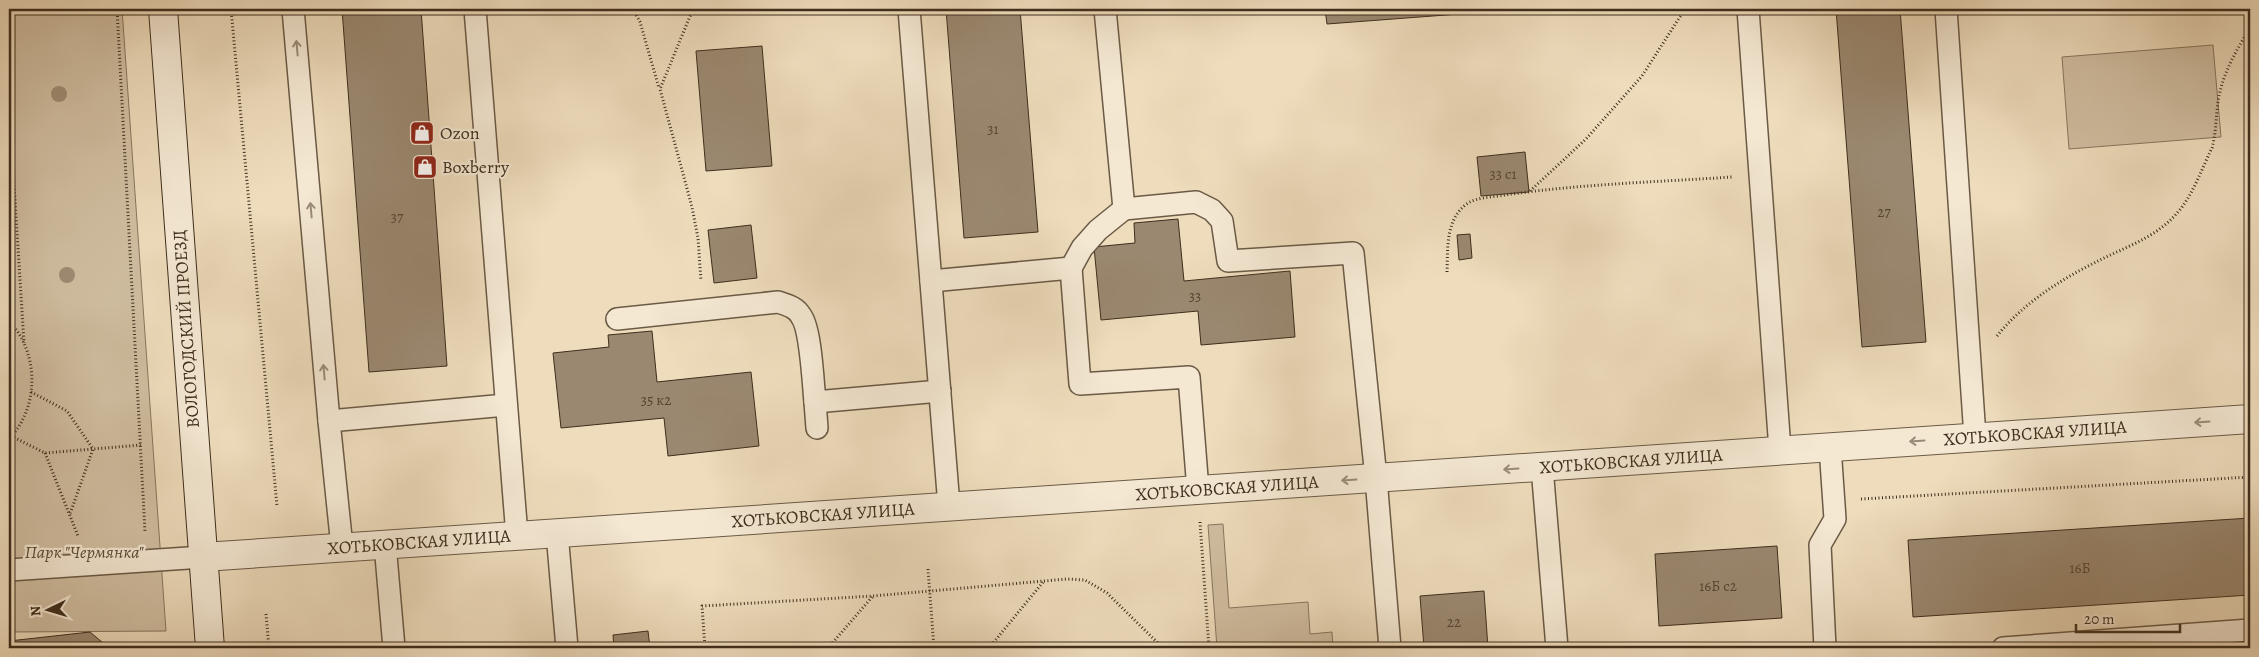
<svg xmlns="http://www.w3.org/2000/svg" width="2259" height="657" font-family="Alegreya,serif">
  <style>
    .green { fill: #d0bea1; stroke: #88765f }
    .building { fill: #9a8870; stroke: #3f2e1d }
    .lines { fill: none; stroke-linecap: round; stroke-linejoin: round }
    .lane-casing { stroke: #6b5a45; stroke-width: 24 }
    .street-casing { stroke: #6b5a45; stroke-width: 30 }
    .secondary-casing { stroke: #3f2e1d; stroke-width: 30 }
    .path { stroke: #3f2e1d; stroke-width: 3; stroke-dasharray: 1 2.5; stroke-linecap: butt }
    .lane { stroke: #f4e8d3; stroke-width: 21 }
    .street { stroke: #f4e8d3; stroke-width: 28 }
    .secondary { stroke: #f4e8d3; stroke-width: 28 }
    .tree { fill: #9e8c73 }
    .oneway { stroke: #9a8b78 }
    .labels { text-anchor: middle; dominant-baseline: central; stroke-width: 4.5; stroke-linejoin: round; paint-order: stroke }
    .number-label { font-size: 15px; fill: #564432 }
    .poi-label { font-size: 18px; fill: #3f2e1d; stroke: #f4e8d3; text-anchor: start }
    .street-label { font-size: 18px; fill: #3f2e1d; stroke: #f4e8d3 }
    .park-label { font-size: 18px; font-style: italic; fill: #5c4b37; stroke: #f4e8d3 }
  </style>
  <rect width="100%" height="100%" fill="#eedcbc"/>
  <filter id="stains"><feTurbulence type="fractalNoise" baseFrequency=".004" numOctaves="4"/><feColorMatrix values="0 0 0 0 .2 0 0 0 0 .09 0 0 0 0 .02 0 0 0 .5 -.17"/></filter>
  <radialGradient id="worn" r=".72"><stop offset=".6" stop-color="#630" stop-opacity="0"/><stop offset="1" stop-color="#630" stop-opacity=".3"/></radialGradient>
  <g class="green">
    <polygon points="9,9 122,9 166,631 9,632"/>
    <polygon points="2213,45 2221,137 2069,149 2062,57"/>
    <polygon points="1223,524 1229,608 1308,602 1310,634 1332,632 1333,648 1217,648 1208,525"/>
  </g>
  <g class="building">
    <polygon points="342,9 421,9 447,366 369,372"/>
    <polygon points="946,9 1020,9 1038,232 964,238"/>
    <polygon points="1325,9 1512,9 1512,10 1327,24"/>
    <polygon points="1836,9 1900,9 1926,342 1862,347"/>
    <polygon points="762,46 772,166 706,171 696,51"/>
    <polygon points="1525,152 1529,192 1481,196 1477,157"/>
    <polygon points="1178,219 1184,281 1290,271 1295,337 1201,345 1198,311 1101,320 1094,247 1135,243 1134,223"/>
    <polygon points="751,225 757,278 714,283 708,230"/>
    <polygon points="1470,234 1472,258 1459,260 1457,235"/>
    <polygon points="652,331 657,382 751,372 759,446 668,456 664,418 561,428 553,353 609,347 608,335"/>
    <polygon points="2250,518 2250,595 1913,617 1908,540"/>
    <polygon points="1777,546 1782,618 1659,626 1655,554"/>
    <polygon points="1484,591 1488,648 1424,648 1420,596"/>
    <polygon points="648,631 650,648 614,648 613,635"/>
    <polygon points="90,632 109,648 9,648 9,641"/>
  </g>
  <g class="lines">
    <defs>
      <g id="lane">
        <polyline points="293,9 329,421 342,547"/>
        <polyline points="475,9 517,536"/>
        <polyline points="909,9 949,506"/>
        <polyline points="1105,9 1124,209"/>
        <polyline points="1748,9 1780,450"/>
        <polyline points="1946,9 1975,437"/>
        <polyline points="1071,268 1082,248 1098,230 1124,209 1196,202 1212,210 1222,221 1228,261 1353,253 1376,478 1390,648"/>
        <polyline points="931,281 1071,268 1080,384 1189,377 1198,490"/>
        <path d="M617 319 778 302C787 305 796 307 801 316 811 329 813 383 815 402L940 391"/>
        <polyline points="815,402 817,428"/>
        <polyline points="329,421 506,405"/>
        <polyline points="1542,467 1557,648"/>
        <polyline points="557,533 567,648"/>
        <polyline points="385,544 394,648"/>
        <polyline points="9,570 203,557"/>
        <polyline points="1825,648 1820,545 1835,519 1830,447"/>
        <polyline points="2003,648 2250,630"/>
      </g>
      <polyline id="street" points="203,557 2250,419"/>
      <polyline id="secondary" points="163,9 210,648"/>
    </defs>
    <use href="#lane" class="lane-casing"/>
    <use href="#street" class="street-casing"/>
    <use href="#secondary" class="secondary-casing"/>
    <g class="path">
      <polyline points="117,9 145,532"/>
      <polyline points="231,9 277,506"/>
      <polyline points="633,9 640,22 659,88"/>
      <polyline points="693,9 660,89 692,207 698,238 701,281"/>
      <polyline points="9,105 24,343"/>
      <polyline points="1530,191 1586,139 1642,76 1685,9"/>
      <path d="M1447 272C1448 248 1445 219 1468 203 1478 197 1494 197 1505 195 1580 184 1657 182 1732 177"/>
      <path d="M9 321C39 352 40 407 9 439"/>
      <path d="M1997 336C2025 301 2065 277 2104 258 2131 245 2159 235 2178 212 2193 195 2202 168 2212 148 2216 133 2216 117 2218 102 2222 74 2236 51 2250 28"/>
      <polyline points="31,392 67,411 93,449 70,514"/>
      <polyline points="11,436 45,453 141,445"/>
      <polyline points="45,453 78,536"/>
      <polyline points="1861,499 2250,477"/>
      <polyline points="1200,522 1209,648"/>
      <polyline points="928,569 934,648"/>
      <polyline points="266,614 269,648"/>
      <polyline points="705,648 702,606 873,596 1067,579 1085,580 1107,593 1163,648"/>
      <polyline points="828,648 873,596"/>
      <polyline points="989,648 1044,581"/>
    </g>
    <use href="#lane" class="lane"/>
    <use href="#street" class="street"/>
    <use href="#secondary" class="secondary"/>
  </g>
  <g class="tree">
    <circle cx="59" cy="94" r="8"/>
    <circle cx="67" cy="275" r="8"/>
  </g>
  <defs><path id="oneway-shaft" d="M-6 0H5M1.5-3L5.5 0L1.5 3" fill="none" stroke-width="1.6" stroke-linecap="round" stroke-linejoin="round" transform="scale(1.25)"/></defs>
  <g class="oneway">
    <use href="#oneway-shaft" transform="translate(297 48) rotate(-95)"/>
    <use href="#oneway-shaft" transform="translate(311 210) rotate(-95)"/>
    <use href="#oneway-shaft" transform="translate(324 372) rotate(-95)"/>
    <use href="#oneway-shaft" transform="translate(2202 422) rotate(176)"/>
    <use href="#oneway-shaft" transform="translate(1917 441) rotate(176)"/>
    <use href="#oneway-shaft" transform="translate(1511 469) rotate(176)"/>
    <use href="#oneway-shaft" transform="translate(1349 480) rotate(176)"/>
  </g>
  <defs>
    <symbol id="shop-square" viewBox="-11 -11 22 22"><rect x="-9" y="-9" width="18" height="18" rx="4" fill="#8f2418" stroke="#f4e8d3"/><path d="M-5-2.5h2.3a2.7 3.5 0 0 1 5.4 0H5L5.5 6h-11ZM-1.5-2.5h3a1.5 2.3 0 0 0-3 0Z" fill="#fff"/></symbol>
  </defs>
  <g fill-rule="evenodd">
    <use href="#shop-square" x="408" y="119" width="28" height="28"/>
    <use href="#shop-square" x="411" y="153" width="28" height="28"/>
  </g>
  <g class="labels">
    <g class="number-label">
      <text x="993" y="129">31</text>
      <text x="1503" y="174">33 с1</text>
      <text x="1884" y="212">27</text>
      <text x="397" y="217">37</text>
      <text x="1195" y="296">33</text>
      <text x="656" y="400">35 к2</text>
      <text x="2080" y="568">16Б</text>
      <text x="1718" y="586">16Б с2</text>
      <text x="1454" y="622">22</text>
    </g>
    <g class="poi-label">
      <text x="440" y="133">Ozon</text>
      <text x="442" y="167">Boxberry</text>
    </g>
    <g class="street-label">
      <text transform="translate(186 329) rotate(-94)">ВОЛОГОДСКИЙ ПРОЕЗД</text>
      <text transform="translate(2035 433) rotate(-4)">ХОТЬКОВСКАЯ УЛИЦА</text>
      <text transform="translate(1631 461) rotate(-4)">ХОТЬКОВСКАЯ УЛИЦА</text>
      <text transform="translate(1227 488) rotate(-4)">ХОТЬКОВСКАЯ УЛИЦА</text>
      <text transform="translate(823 515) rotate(-4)">ХОТЬКОВСКАЯ УЛИЦА</text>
      <text transform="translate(419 542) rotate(-4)">ХОТЬКОВСКАЯ УЛИЦА</text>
    </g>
    <g class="park-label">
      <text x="84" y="552">Парк "Чермянка"</text>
    </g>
  </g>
  <rect width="2259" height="657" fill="none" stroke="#eedcbc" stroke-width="30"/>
  <rect x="10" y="10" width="2239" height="637" fill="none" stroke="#3f2e1d" stroke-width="2.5"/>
  <rect x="15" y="15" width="2229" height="627" fill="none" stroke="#3f2e1d"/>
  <g transform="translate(48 610) rotate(265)" stroke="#f4e8d3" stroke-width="4" paint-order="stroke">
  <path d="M0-4L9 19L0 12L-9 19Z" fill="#3f2e1d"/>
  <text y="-8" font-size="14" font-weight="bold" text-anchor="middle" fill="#3f2e1d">N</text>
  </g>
  <path d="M2076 624v8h104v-8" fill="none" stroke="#3f2e1d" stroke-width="2.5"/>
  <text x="2084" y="624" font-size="15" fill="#3f2e1d" stroke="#f4e8d3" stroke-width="4" paint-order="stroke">20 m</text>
  <rect width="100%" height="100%" filter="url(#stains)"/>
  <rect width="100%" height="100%" fill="url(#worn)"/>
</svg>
